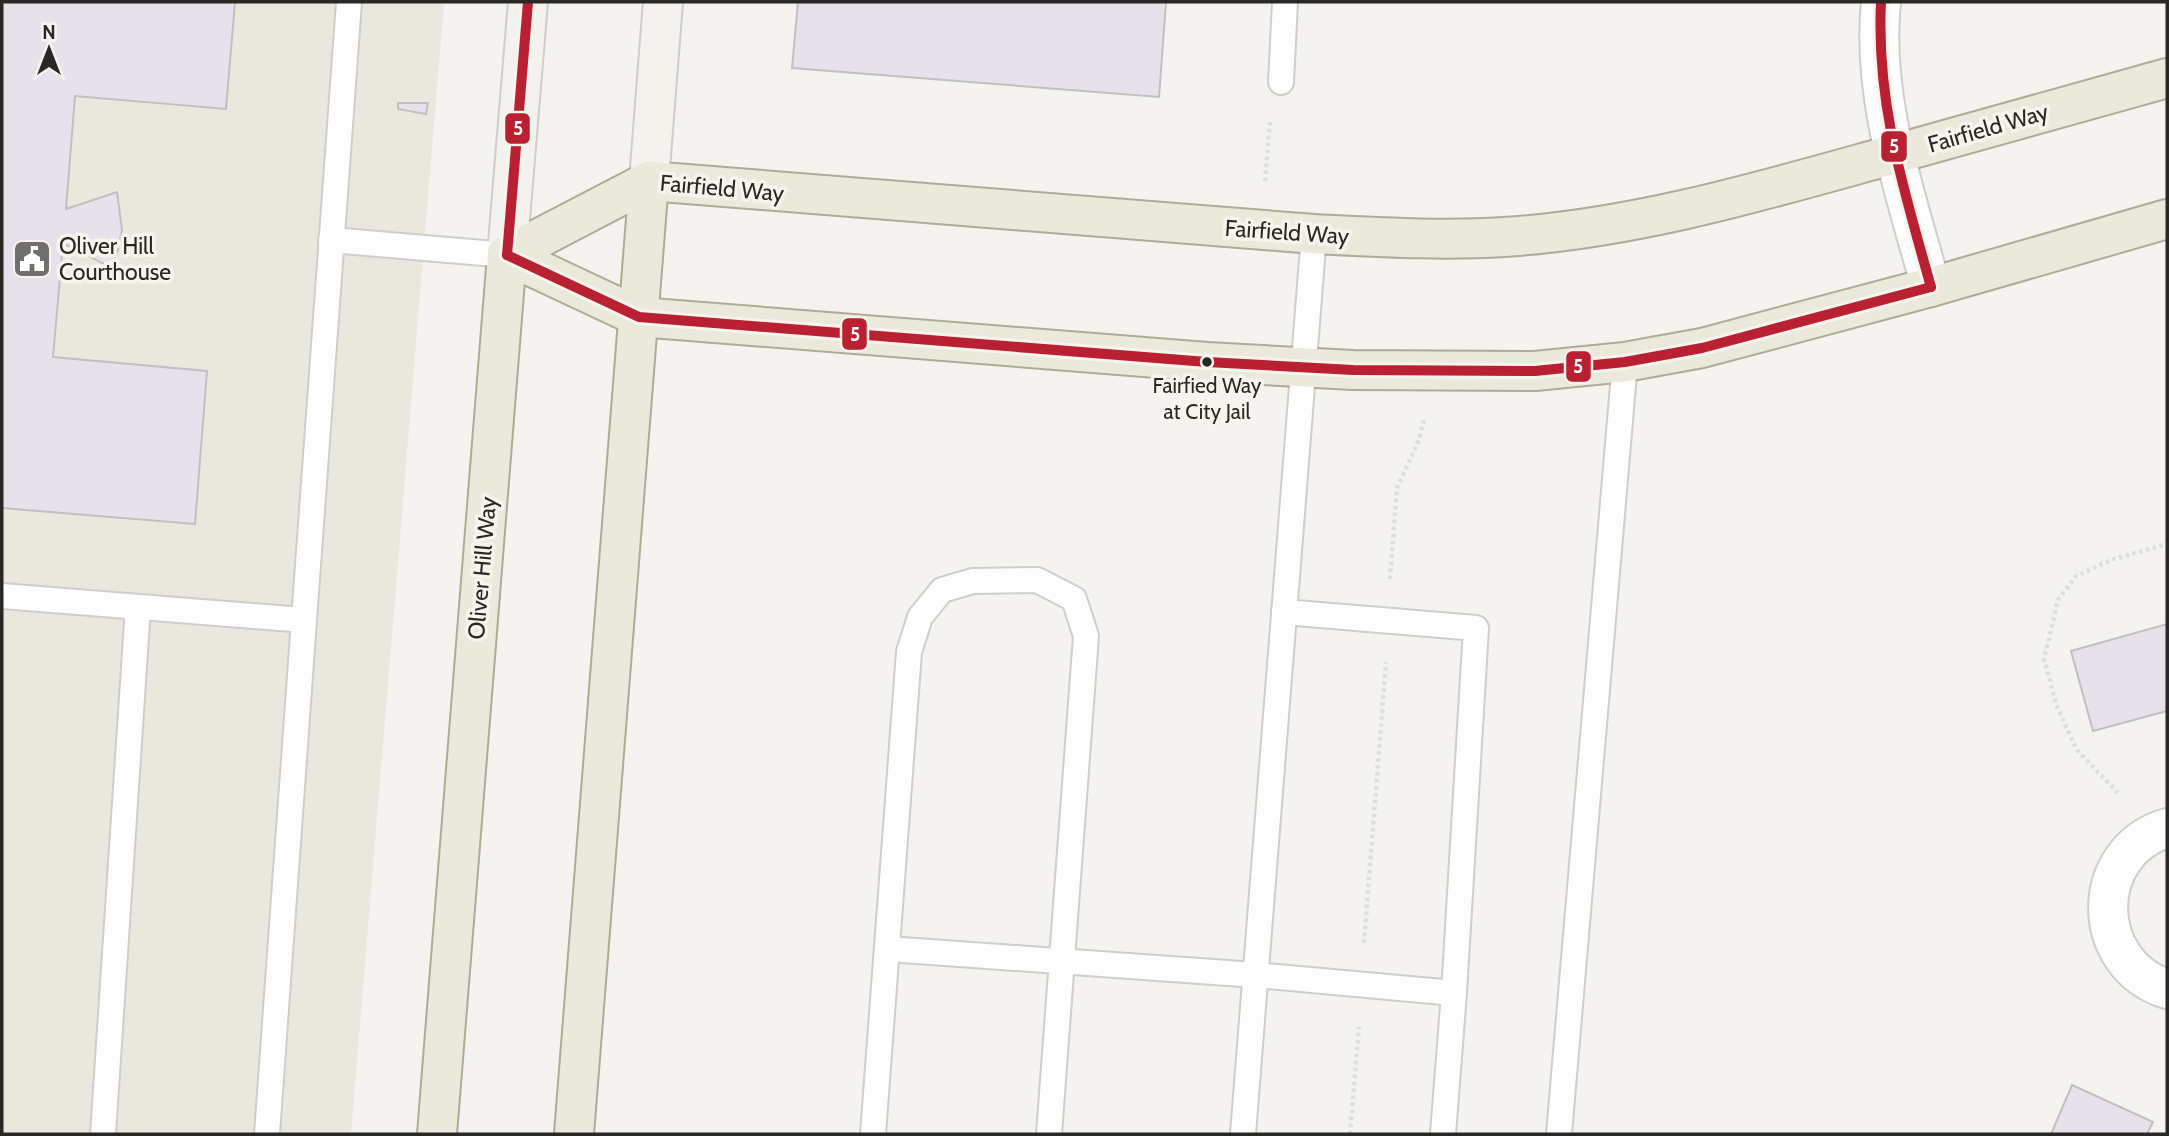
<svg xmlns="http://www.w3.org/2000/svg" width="2169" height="1136" font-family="Cabin,sans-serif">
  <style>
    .built { fill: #eae7dd }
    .building { fill: #e7e1ec; stroke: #c1c0c0; stroke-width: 2 }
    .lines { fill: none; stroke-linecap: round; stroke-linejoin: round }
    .lane-casing { stroke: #cfcecc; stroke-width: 28 }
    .street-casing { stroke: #cfcecc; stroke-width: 42 }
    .secondary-casing { stroke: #cfcecc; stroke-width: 42 }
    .primary-casing { stroke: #b0ab96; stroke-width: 42 }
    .path { stroke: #dededd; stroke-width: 4.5; stroke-dasharray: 3.5 3.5; stroke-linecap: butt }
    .lane { stroke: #fdfdfd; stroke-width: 24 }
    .street { stroke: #fdfdfd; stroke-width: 38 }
    .secondary { stroke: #f4f2ec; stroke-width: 38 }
    .primary { stroke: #ebe8dc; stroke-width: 38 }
    .bus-1-casing { stroke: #f6f4ed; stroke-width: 16 }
    .bus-1 { stroke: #b92031; stroke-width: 10 }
    .bus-dot { fill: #292825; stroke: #f6f4ed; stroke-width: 2.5 }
    .labels { text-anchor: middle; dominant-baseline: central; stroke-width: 7; stroke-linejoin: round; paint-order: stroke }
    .bus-label { font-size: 21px; fill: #292825; stroke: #f6f4ed }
    .street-label { font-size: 23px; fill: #292825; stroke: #f6f4ed }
    .poi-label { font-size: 23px; fill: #292825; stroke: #f6f4ed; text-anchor: start }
    .line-badge { stroke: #f6f4ed; stroke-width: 2.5 }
    .badge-label { font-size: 19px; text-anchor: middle; font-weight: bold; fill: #fff }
  </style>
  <rect width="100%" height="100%" fill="#f4f3ef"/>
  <polygon class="built" points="2,2 444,2 351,1134 2,1134"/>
  <g class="building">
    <polygon points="2,2 235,2 226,109 75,96 66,209 117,192 122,230 118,250 110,267 63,243 53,357 207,371 195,524 2,508"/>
    <polygon points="798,2 1166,2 1159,97 792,68"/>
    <polygon points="398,103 428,103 426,114 398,109"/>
    <polygon points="2167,624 2167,711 2093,731 2071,651"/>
    <polygon points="2072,1085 2153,1122 2147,1134 2051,1134"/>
  </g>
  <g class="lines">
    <defs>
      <g id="lane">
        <polyline points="1281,82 1285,2"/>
        <polyline points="331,240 507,255"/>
        <polyline points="2,596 304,620 349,2"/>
        <polyline points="1284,612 1476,628 1454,993 1443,1134"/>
        <polyline points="888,949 1256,975 1454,993"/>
        <polyline points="103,1134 138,607"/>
        <polyline points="267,1134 304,620"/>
        <polyline points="873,1134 909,652 920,617 942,590 973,581 1037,580 1074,599 1086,636 1049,1134"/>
        <polyline points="1243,1134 1314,234"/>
        <polyline points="1559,1134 1625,362"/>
      </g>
      <g id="street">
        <path d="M1881 2C1871 99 1906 195 1931 287"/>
        <path d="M2167 828C2088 852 2089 964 2167 989"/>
      </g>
      <g id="secondary">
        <polyline points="649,181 663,2"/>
        <polyline points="507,255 528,2"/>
      </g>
      <g id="primary">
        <path d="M507 255 649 181 1314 234C1377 237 1441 241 1504 237 1631 229 1755 193 1877 159 1974 132 2071 105 2167 78"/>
        <polyline points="507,255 639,317 1207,362 1353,370 1535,371 1625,362 1702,348 1931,287 2167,219"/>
        <polyline points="437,1134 507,255"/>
        <polyline points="574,1134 649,181"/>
      </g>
    </defs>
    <use href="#lane" class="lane-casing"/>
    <use href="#street" class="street-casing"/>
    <use href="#secondary" class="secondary-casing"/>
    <use href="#primary" class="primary-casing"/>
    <g class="path">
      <polyline points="1265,181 1270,122"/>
      <polyline points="1390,579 1397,488 1419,440 1424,419"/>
      <polyline points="2118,793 2077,750 2057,707 2044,659 2058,600 2076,576 2111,560 2167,544"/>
      <polyline points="1364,943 1386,662"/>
      <polyline points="1350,1134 1359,1027"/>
    </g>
    <use href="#lane" class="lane"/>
    <use href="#street" class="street"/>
    <use href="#secondary" class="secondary"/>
    <use href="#primary" class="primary"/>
    <defs>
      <g id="bus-1">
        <path d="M1881 2C1876 104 1904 190 1931 287"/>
        <polyline points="507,255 639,317 1207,362 1353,370 1535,371 1625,362 1702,348 1931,287"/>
        <polyline points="507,255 528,2"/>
      </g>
    </defs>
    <use href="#bus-1" class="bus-1-casing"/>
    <use href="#bus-1" class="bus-1"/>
  </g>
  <defs>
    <symbol id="civic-square" viewBox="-11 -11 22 22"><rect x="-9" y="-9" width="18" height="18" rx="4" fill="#706f6c" stroke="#f6f4ed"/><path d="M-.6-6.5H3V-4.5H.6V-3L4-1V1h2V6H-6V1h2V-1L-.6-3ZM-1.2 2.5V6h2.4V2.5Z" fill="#fff"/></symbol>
  </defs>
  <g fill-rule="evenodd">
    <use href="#civic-square" x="10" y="237" width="44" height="44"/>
  </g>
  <circle class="bus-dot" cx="1207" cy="362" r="6"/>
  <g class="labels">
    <g class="bus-label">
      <text x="1207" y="385">Fairfied Way<tspan x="1207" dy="26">at City Jail</tspan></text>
    </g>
    <g class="street-label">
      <text transform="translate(1988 128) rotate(-16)">Fairfield Way</text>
      <text transform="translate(722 188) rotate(5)">Fairfield Way</text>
      <text transform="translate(1287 232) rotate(4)">Fairfield Way</text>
      <text transform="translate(482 568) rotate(-85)">Oliver Hill Way</text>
    </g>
    <g class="poi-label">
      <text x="59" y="246">Oliver Hill<tspan x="59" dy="26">Courthouse</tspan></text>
    </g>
  </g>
  <g class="line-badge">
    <rect x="504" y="112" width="27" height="33" rx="7" fill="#b92031"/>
    <rect x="1880" y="130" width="28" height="33" rx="7" fill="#b92031"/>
    <rect x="841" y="317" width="27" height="34" rx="7" fill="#b92031"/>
    <rect x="1565" y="350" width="27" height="33" rx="7" fill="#b92031"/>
  </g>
  <g class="badge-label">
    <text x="518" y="135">5</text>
    <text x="1894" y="153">5</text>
    <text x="855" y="341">5</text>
    <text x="1578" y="373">5</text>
  </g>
  <rect width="2169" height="1136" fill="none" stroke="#292825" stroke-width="7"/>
  <g transform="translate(49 49)" stroke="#f6f4ed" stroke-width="5" paint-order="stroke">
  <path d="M0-5L12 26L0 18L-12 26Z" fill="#292825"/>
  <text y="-10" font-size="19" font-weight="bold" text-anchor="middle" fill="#292825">N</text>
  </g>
</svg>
